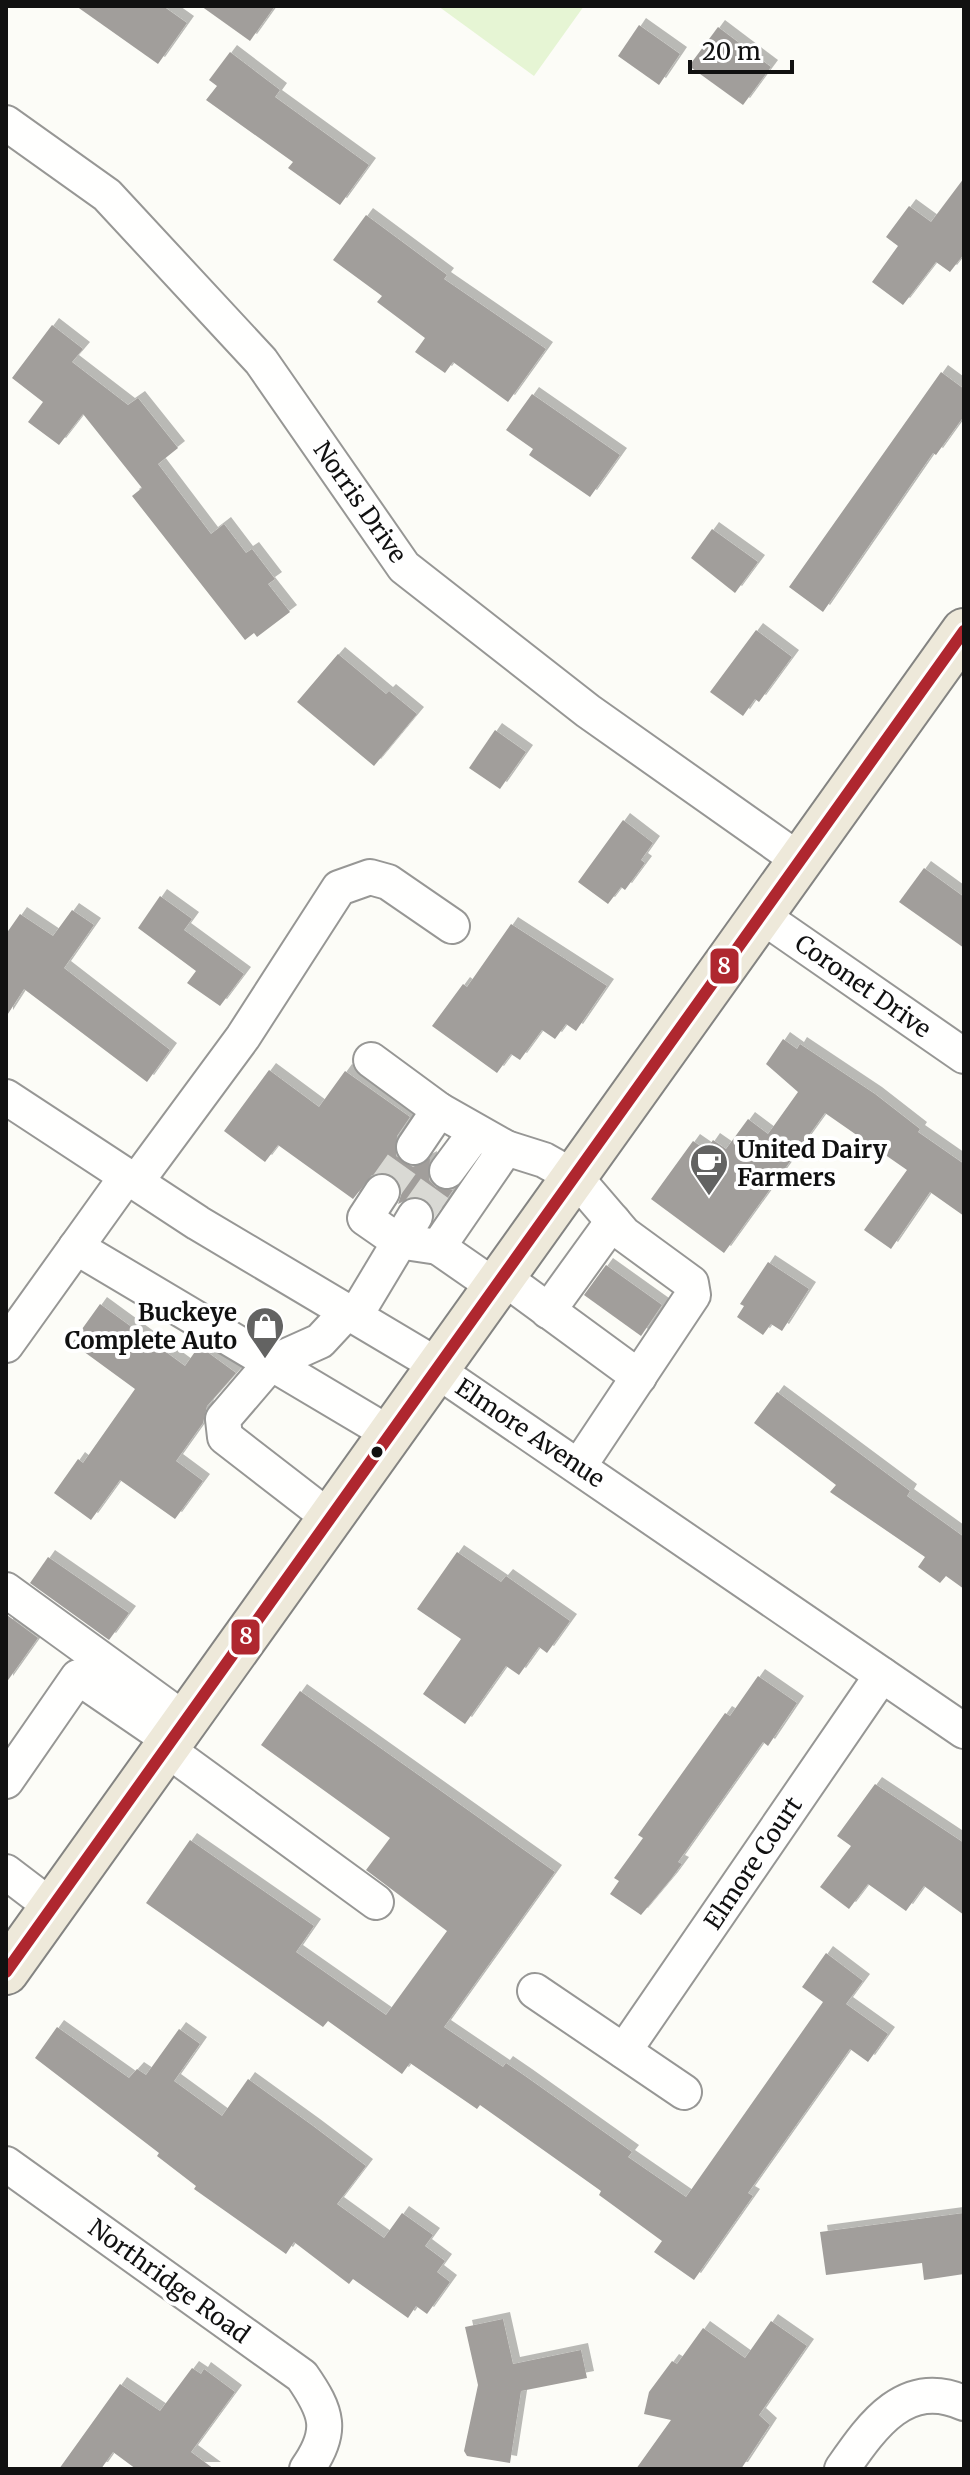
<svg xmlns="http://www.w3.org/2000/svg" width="970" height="2475" font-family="Merriweather,serif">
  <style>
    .green { fill: #e6f5d4 }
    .building { fill: #a19e9b; filter: url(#shadow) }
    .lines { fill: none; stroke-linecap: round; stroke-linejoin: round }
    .minor-tunnel { stroke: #d9d9d4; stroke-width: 34; stroke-dasharray: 34 17; stroke-linecap: butt }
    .minor-casing { stroke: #979795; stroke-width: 38 }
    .major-casing { stroke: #848482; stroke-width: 48 }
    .minor { stroke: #fffffe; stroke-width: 34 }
    .major { stroke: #eee9da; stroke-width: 44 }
    .bus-1-casing { stroke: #fff; stroke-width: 18 }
    .bus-1 { stroke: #af272f; stroke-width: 12 }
    .bus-dot { fill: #111; stroke: #fff; stroke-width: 3 }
    .labels { text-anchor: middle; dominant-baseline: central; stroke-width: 8; stroke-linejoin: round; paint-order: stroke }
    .street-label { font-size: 24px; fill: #111; stroke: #fff }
    .poi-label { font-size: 24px; font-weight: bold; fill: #111; stroke: #fff; text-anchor: start }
    .line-badge { stroke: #fff; stroke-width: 3 }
    .badge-label { font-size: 22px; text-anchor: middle; font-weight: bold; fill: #fff }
  </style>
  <defs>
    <filter id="shadow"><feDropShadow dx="7" dy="-7" stdDeviation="0" flood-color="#0004"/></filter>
  </defs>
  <rect width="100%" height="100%" fill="#fcfcf7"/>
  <polygon class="green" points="438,6 584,6 534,76"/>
  <g class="building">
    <polygon points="76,6 163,6 187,23 158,64"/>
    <polygon points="201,6 275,6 250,41"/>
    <polygon points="639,25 680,54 659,85 618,56"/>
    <polygon points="718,27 771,67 743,105 689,66"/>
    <polygon points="230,52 280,90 275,97 369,165 340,205 288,168 293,162 206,100 217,86 209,80"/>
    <polygon points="964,178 964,254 950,272 936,262 903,305 872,282 898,246 886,237 909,206 931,222"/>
    <polygon points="366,215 447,275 444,279 546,349 508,402 453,362 445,373 415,352 425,338 377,302 382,296 333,260"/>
    <polygon points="52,325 83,349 72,362 128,405 138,398 178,448 158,464 211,534 224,524 246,553 252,549 275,579 268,584 290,612 257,637 254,633 245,640 132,496 142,488 83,414 59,445 28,422 43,402 12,378"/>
    <polygon points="941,372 964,389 964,416 936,455 933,453 823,612 789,587"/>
    <polygon points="532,394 620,455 590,497 529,455 533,449 506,430"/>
    <polygon points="712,529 758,562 735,593 691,558"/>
    <polygon points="756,630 792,657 759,702 755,699 743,716 710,692"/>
    <polygon points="338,654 386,694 389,691 417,714 374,766 297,702"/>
    <polygon points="495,730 526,752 500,789 469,768"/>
    <polygon points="623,820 653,843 641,860 645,863 625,890 621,887 608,904 578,882"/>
    <polygon points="924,868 964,897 964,948 899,902"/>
    <polygon points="160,896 192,919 184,930 244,974 220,1006 187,983 196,971 138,928"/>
    <polygon points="72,910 94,925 64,968 170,1050 147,1082 24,989 6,1017 6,934 20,914 53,936"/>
    <polygon points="511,924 607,986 576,1031 566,1024 555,1039 542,1030 520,1060 511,1054 497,1073 432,1026 463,984 467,987"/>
    <polygon points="783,1039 797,1049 800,1044 875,1094 920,1129 918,1132 964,1164 964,1216 930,1192 891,1249 864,1230 907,1170 825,1113 724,1253 651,1199 693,1141 706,1150 713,1140 726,1149 748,1119 768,1134 798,1092 766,1064"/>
    <polygon points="269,1070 319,1107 345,1071 410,1117 397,1136 396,1156 413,1167 430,1158 429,1180 436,1187 453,1190 435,1216 432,1206 425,1199 415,1196 398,1204 402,1192 392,1175 372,1175 353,1199 278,1145 265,1162 224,1131"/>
    <polygon points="768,1262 809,1289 782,1331 771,1324 763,1335 737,1317 744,1306 740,1304"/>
    <polygon points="606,1265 662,1305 641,1336 584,1295"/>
    <polygon points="100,1304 185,1366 199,1346 236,1373 207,1406 203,1423 176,1461 203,1481 175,1519 120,1480 91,1520 54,1493 78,1459 83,1463 135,1389 72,1343"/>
    <polygon points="777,1392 910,1491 907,1496 964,1537 964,1589 946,1576 940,1583 918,1567 925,1557 830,1492 836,1485 754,1423"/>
    <polygon points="457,1552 501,1582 506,1576 570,1621 547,1653 539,1647 519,1675 506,1666 465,1724 423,1694 461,1639 417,1609"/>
    <polygon points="48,1557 129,1613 109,1640 30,1583"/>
    <polygon points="7,1615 38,1638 6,1683 6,1617"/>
    <polygon points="758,1676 797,1703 768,1746 763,1742 678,1862 682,1864 671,1879 641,1915 610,1894 619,1881 614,1878 643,1838 638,1835 725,1713 730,1716"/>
    <polygon points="300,1691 555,1872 444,2027 503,2067 506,2063 525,2076 632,2152 628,2157 686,2197 823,2002 802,1987 826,1953 863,1981 846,2004 888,2034 868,2062 850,2049 748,2193 753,2196 694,2280 654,2252 662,2241 599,2195 601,2191 480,2105 477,2109 410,2063 402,2074 328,2021 323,2027 146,1903 190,1840 314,1926 296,1952 386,2015 447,1931 366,1870 390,1838 261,1745"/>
    <polygon points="875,1784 964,1843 964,1915 924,1886 906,1911 868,1884 849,1909 820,1887 851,1846 837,1836"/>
    <polygon points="57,2027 129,2078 137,2069 146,2075 179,2029 200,2044 174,2081 222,2116 248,2079 313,2126 366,2166 337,2204 384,2238 402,2213 433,2235 425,2246 445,2261 437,2272 450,2282 427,2314 416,2306 408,2318 353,2279 349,2284 294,2242 286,2254 194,2189 196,2186 157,2156 159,2153 35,2058"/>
    <polygon points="964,2213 964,2274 924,2280 922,2263 826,2275 820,2232"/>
    <polygon points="503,2319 513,2364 581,2350 587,2378 521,2391 510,2463 467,2456 464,2451 478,2385 465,2327"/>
    <polygon points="771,2321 807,2346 759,2415 770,2425 741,2469 636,2469 671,2420 644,2414 649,2392 672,2361 677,2364 703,2328 745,2358"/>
    <polygon points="192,2368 201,2374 204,2369 235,2392 191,2452 214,2469 136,2469 113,2452 101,2469 59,2469 120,2384 160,2411"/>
  </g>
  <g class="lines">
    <g class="minor-tunnel">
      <polyline points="382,1192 414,1147"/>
      <polyline points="415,1216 447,1171"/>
    </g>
    <defs>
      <g id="minor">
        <polyline points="6,123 107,195 261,361 404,567 588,711 799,860"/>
        <polyline points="762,916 964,1056"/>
        <polyline points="371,1060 439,1110"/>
        <polyline points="6,1097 198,1223 430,1361 448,1378 964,1731"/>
        <polyline points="414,1147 439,1110 506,1148 544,1160 576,1178 624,1234 691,1283 693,1295 579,1466"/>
        <polyline points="447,1171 476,1132"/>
        <polyline points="136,1182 243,1037 339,888 370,877 388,882 452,926"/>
        <polyline points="382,1192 365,1218 398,1241 438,1247 506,1148"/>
        <polyline points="76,1247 392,1435"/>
        <polyline points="438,1247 497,1288"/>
        <polyline points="504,1278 639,1377"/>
        <polyline points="548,1311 613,1221"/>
        <polyline points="355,1316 415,1216"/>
        <polyline points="6,1345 127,1176"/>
        <polyline points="331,1519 225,1437 223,1419 271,1363 320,1341 347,1312"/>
        <polyline points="6,1590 185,1720"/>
        <polyline points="165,1748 376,1902"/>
        <polyline points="6,1781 78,1677 170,1740"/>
        <polyline points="6,1872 52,1907"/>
        <polyline points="535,1991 684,2092"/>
        <polyline points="624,2051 882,1675"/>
        <path d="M6 2164 302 2376C327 2412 334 2431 307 2469"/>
        <path d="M842 2469C872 2426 905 2377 964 2403"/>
      </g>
      <polyline id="major" points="6,1972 964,631"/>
    </defs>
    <use href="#minor" class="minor-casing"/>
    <use href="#major" class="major-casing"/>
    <use href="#minor" class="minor"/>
    <use href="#major" class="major"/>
    <defs>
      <polyline id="bus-1" points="6,1972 964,631"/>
    </defs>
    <use href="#bus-1" class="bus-1-casing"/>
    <use href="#bus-1" class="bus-1"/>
  </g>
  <defs>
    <symbol id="cafe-pin" viewBox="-11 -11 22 30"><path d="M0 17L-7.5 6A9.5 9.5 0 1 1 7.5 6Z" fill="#636362" stroke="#fff"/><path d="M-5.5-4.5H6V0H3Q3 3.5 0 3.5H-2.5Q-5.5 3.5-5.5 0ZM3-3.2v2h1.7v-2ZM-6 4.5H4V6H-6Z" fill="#fff"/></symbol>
    <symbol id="shop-pin" viewBox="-11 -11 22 30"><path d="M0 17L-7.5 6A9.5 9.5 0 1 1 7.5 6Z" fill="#636362" stroke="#fff"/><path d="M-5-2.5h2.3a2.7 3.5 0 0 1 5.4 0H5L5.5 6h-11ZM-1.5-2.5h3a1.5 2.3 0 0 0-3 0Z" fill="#fff"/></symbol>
  </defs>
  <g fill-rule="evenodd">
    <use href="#cafe-pin" x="687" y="1141" width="44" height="60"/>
    <use href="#shop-pin" x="243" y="1304" width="44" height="60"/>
  </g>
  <circle class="bus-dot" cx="377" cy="1452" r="7"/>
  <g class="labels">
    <g class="street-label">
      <text transform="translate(360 502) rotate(55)">Norris Drive</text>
      <text transform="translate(863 986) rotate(35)">Coronet Drive</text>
      <text transform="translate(530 1433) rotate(34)">Elmore Avenue</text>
      <text transform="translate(753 1863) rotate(-56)">Elmore Court</text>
      <text transform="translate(169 2281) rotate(36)">Northridge Road</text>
    </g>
    <g class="poi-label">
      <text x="737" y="1149">United Dairy<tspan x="737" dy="28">Farmers</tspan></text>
      <text x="237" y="1312" text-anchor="end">Buckeye<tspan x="237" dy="28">Complete Auto</tspan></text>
    </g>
  </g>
  <g class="line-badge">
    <rect x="709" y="947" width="31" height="38" rx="8" fill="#af272f"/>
    <rect x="230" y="1618" width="31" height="38" rx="8" fill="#af272f"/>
  </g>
  <g class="badge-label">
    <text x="724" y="974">8</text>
    <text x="246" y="1644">8</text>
  </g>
  <rect width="970" height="2475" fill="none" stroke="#111111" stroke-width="16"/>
  <path d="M690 60v12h102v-12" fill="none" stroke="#111111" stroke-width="4"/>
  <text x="702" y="60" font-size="24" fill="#111111" stroke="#ffffff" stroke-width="6" paint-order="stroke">20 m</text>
</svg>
